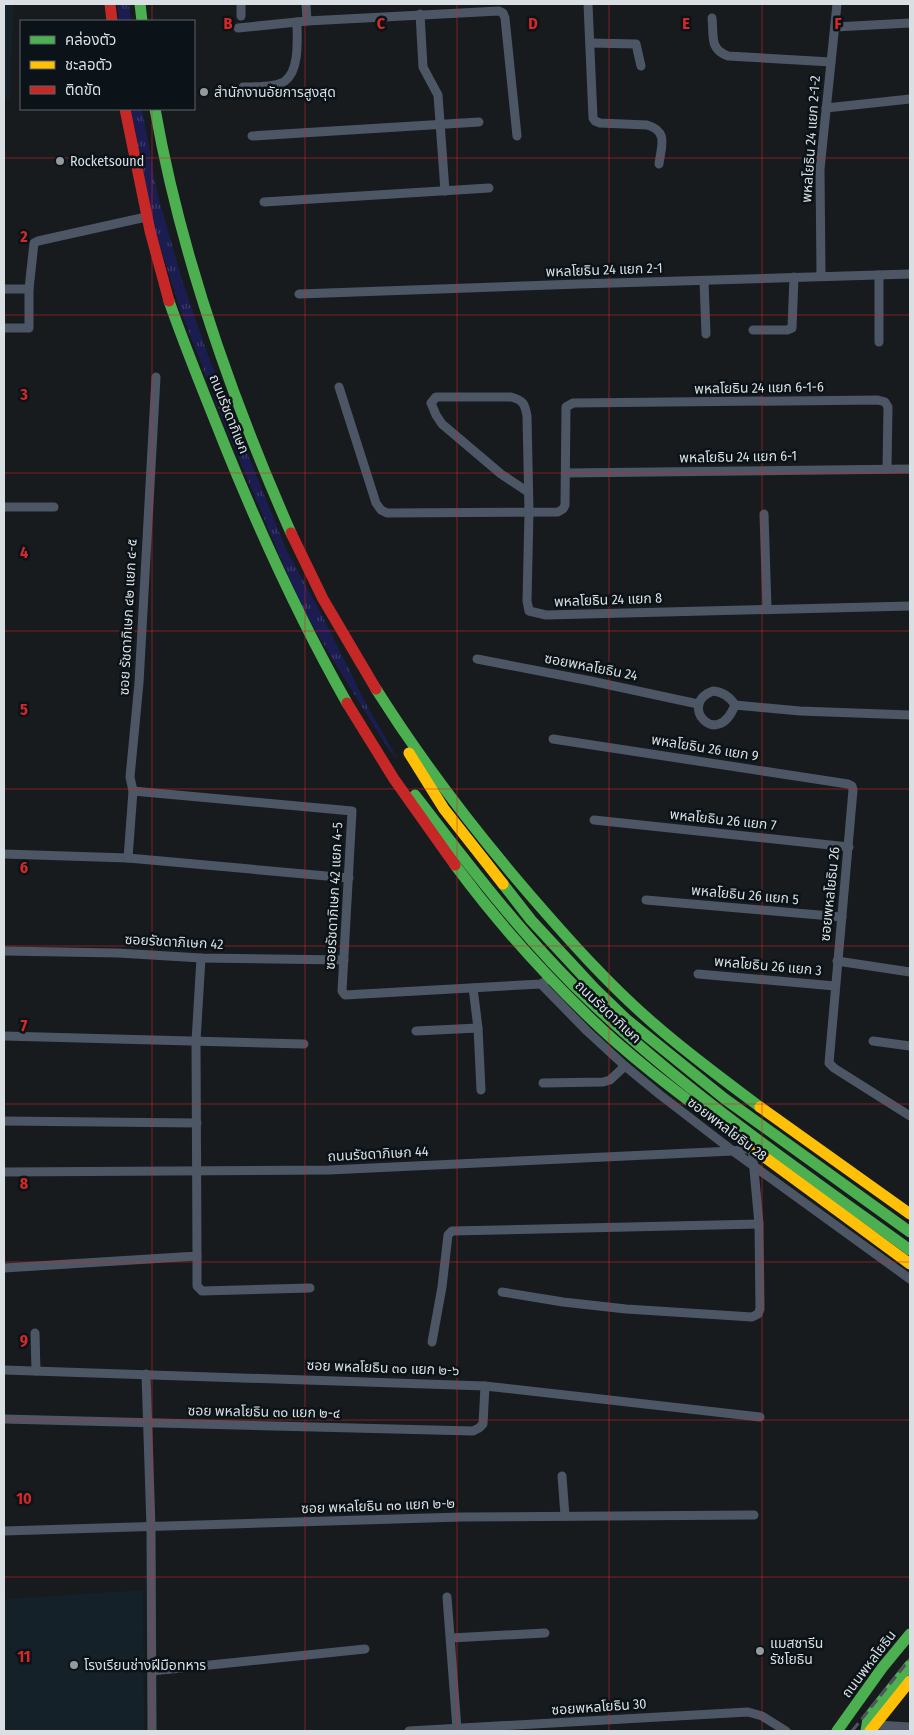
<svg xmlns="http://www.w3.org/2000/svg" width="914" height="1735" font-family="'Fira Sans Condensed','Noto Sans Thai',sans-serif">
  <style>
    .built { fill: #142129 }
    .grass { fill: url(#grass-tufts) }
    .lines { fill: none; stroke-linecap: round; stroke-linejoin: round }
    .street { stroke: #4d5665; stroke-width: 9 }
    .fast { stroke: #4caf50; stroke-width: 11 }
    .slow { stroke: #ffc107; stroke-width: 11 }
    .jam { stroke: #c62828; stroke-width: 11 }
    .rail { stroke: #4e545b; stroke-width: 3; stroke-dasharray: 10 5; stroke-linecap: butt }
    .grid { fill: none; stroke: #d62828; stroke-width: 1; stroke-opacity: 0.55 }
    .poi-dot { fill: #959a9d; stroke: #0b1318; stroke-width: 2 }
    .labels { text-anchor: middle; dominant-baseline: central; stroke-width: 5; stroke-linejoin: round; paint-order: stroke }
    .poi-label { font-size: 14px; fill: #d9dfe2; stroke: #0b1318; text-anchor: start }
    .street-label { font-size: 14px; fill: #d9dfe2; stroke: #0b1318 }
    .grid-label { font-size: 16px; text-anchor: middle; font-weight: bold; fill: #d62828; stroke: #0b1318; stroke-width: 5; stroke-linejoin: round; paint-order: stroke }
  </style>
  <defs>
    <pattern id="grass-tufts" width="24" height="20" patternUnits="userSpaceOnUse" patternTransform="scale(1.25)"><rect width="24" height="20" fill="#1b1c50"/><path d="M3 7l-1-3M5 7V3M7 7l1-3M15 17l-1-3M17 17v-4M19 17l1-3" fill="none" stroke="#3c3d69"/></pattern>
  </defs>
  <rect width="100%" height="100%" fill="#171b1e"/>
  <g class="built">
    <polygon points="4,4 14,4 10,99 4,99"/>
    <polygon points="143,1590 144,1731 4,1731 4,1599"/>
  </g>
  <g class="grass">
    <polygon points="117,4 129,4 131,21 119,21"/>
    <polygon points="131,109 142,109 158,196 182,280 209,358 286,549 325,621 366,704 397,758 389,750 333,660 299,602 226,428 180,309 155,230"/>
  </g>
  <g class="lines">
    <g class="street">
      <path d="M588 4 593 118 595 121 600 123 647 125C669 131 661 147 659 164"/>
      <polyline points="420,14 423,67 438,95 445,191"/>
      <polyline points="241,16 241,4"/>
      <path d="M712 18C714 36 709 49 728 56L831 62"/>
      <polyline points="307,21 499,11 503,13 505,18 517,136"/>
      <polyline points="835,27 910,23"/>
      <polyline points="238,28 307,21 306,4"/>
      <polyline points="590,43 636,44 641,66"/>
      <path d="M243 87C254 87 277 87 285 81 300 70 297 38 297 22"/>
      <polyline points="826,108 910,99"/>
      <polyline points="252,136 479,122"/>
      <polyline points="264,202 489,188"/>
      <polyline points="879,275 879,342"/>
      <polyline points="821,276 820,169 837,4"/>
      <polyline points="704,281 706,334"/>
      <polyline points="4,289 29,289"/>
      <polyline points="299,294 579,284 910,274"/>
      <polyline points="4,328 29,328 29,289 34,243 38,241 146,217"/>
      <polyline points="753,330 787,330 792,328 794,277"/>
      <polyline points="339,387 376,503 381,510 387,513 558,512 563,509 565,505 566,407 573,403 878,400 885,402 888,407 887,469"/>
      <polyline points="566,473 910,469"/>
      <path d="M528 492 501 474 442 424 436 415 431 403 436 397H511C523 400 525 404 527 416L529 512 527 601 529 611 546 615 910 606"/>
      <polyline points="4,507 54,507"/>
      <polyline points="764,514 767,608"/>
      <polyline points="477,659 591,681 698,704"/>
      <path d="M713 691C723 692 730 697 735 705 717 751 677 704 713 691Z"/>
      <polyline points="735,705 800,711 910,715"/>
      <polyline points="553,739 848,784 852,786 853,790 829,1063 834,1068 910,1116"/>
      <polyline points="133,791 352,811 342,991 345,995 541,984 550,978"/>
      <polyline points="594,820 849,847"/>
      <polyline points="4,854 128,858 349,878"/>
      <polyline points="128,858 133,791 130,777 139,683 156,377"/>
      <polyline points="646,900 842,917"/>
      <polyline points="4,951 118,953 201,958 344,960"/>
      <polyline points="837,961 910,972"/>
      <polyline points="698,974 835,986"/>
      <polyline points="541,984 587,1031 625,1066 659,1094 733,1151 910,1279"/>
      <polyline points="473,988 478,1028 481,1090"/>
      <polyline points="416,1031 478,1028"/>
      <polyline points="4,1036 304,1044"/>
      <polyline points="873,1041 910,1046"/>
      <polyline points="543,1083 603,1082 610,1080 625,1066"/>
      <polyline points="4,1121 197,1123"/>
      <polyline points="4,1172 329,1170 733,1151 752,1148 759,1224 760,1309 758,1314 752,1317 626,1309 563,1302 502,1292"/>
      <polyline points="197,1256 197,1286 202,1291 310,1288"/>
      <polyline points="4,1268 197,1256 196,1041 201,958"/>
      <polyline points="35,1333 36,1371"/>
      <polyline points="432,1342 442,1287 448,1235 452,1231 759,1224"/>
      <polyline points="4,1370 485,1386 760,1417"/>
      <polyline points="146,1374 151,1527 152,1731"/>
      <polyline points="4,1419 473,1431 479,1428 483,1424 485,1386"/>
      <polyline points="562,1476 565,1516"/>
      <polyline points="4,1531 461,1517 754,1515"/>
      <polyline points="447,1597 457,1729"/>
      <polyline points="451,1638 545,1633"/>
      <polyline points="152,1671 365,1649"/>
      <polyline points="876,1725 910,1727"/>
      <polyline points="409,1731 748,1712 762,1716 786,1731"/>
    </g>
    <g class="fast">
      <polyline points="140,4 142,21"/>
      <path d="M155 109C181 256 231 397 291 533"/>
      <path d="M169 301C186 350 206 398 225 446 261 535 300 620 347 703"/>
      <path d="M376 689C422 762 474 830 530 895 569 940 608 984 653 1023 687 1053 724 1080 760 1107"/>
      <path d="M415 795C471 868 527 942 594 1005 691 1096 802 1172 910 1250"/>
      <path d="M455 865C495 919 540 970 589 1017 633 1060 684 1097 733 1134"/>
      <polyline points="503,884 531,920 595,989 626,1019 725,1099 910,1232"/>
      <polyline points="837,1731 882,1668 910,1634"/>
      <polyline points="866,1731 868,1718 910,1665"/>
    </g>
    <g class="slow">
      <polyline points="409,753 444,809 503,884"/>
      <polyline points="760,1107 910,1214"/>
      <polyline points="733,1134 910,1264"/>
      <polyline points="870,1731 910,1681"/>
    </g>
    <g class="jam">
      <polyline points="110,4 112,21"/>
      <polyline points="125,109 150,231 169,301"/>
      <polyline points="291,533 323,599 376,689"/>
      <polyline points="347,703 394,779 455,865"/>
    </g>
    <polyline class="rail" points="852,1731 910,1659"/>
  </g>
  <path class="grid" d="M152 4V21M305 4V1731M457 4V1731M609 4V1731M762 4V1731M152 109V1731M4 158H910M4 315H910M4 473H910M4 631H910M4 789H910M4 946H910M4 1104H910M4 1262H910M4 1420H910M4 1577H910"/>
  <g class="poi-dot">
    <circle cx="204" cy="92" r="5"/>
    <circle cx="60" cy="161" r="5"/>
    <circle cx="760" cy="1651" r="5"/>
    <circle cx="74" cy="1665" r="5"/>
  </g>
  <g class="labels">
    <g class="poi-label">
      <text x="214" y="92">สำนักงานอัยการสูงสุด</text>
      <text x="70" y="161">Rocketsound</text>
      <text x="770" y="1643">แมสซารีน<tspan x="770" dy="16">รัชโยธิน</tspan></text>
      <text x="84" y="1665">โรงเรียนช่างฝีมือทหาร</text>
    </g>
    <g class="street-label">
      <text transform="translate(811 139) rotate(-86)">พหลโยธิน 24 แยก 2-1-2</text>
      <text transform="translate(604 270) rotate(-2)">พหลโยธิน 24 แยก 2-1</text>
      <text transform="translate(759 388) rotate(-1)">พหลโยธิน 24 แยก 6-1-6</text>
      <text transform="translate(229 414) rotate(68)">ถนนรัชดาภิเษก</text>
      <text transform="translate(738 457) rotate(-1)">พหลโยธิน 24 แยก 6-1</text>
      <text transform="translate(608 600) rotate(-2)">พหลโยธิน 24 แยก 8</text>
      <text transform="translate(128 617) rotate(-87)">ซอย รัชดาภิเษก ๔๒ แยก ๔-๕</text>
      <text transform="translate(591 667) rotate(11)">ซอยพหลโยธิน 24</text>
      <text transform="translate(705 748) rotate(9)">พหลโยธิน 26 แยก 9</text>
      <text transform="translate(723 820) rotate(6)">พหลโยธิน 26 แยก 7</text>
      <text transform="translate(830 894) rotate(-84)">ซอยพหลโยธิน 26</text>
      <text transform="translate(745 895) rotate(5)">พหลโยธิน 26 แยก 5</text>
      <text transform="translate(334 896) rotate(-87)">ซอยรัชดาภิเษก 42 แยก 4-5</text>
      <text transform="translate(174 942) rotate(3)">ซอยรัชดาภิเษก 42</text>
      <text transform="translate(768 966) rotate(5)">พหลโยธิน 26 แยก 3</text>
      <text transform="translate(608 1012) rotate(43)">ถนนรัชดาภิเษก</text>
      <text transform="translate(727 1129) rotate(37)">ซอยพหลโยธิน 28</text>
      <text transform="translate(378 1154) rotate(-3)">ถนนรัชดาภิเษก 44</text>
      <text transform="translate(383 1368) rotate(2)">ซอย พหลโยธิน ๓๐ แยก ๒-๖</text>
      <text transform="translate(264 1412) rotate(1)">ซอย พหลโยธิน ๓๐ แยก ๒-๔</text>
      <text transform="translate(378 1506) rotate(-2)">ซอย พหลโยธิน ๓๐ แยก ๒-๒</text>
      <text transform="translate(869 1664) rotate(-53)">ถนนพหลโยธิน</text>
      <text transform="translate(599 1707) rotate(-4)">ซอยพหลโยธิน 30</text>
    </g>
  </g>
  <g class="grid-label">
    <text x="228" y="29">B</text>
    <text x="381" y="29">C</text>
    <text x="533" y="29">D</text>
    <text x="686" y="29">E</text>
    <text x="838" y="29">F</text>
    <text x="24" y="242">2</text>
    <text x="24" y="400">3</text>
    <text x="24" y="558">4</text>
    <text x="24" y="715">5</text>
    <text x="24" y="873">6</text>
    <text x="24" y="1031">7</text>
    <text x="24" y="1189">8</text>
    <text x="24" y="1346">9</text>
    <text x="24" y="1504">10</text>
    <text x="24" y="1662">11</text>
  </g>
  <rect width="914" height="1735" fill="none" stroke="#d9dfe2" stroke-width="10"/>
  <rect x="20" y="20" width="175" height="90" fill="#0b1318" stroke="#5d6569"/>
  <rect x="30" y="36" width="25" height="8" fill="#4caf50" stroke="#5d6569"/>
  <text x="65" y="45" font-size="15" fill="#d9dfe2">คล่องตัว</text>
  <rect x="30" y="61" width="25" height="8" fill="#ffc107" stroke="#5d6569"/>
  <text x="65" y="70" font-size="15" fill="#d9dfe2">ชะลอตัว</text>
  <rect x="30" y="86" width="25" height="8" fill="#c62828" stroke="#5d6569"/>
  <text x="65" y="95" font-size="15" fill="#d9dfe2">ติดขัด</text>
</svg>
